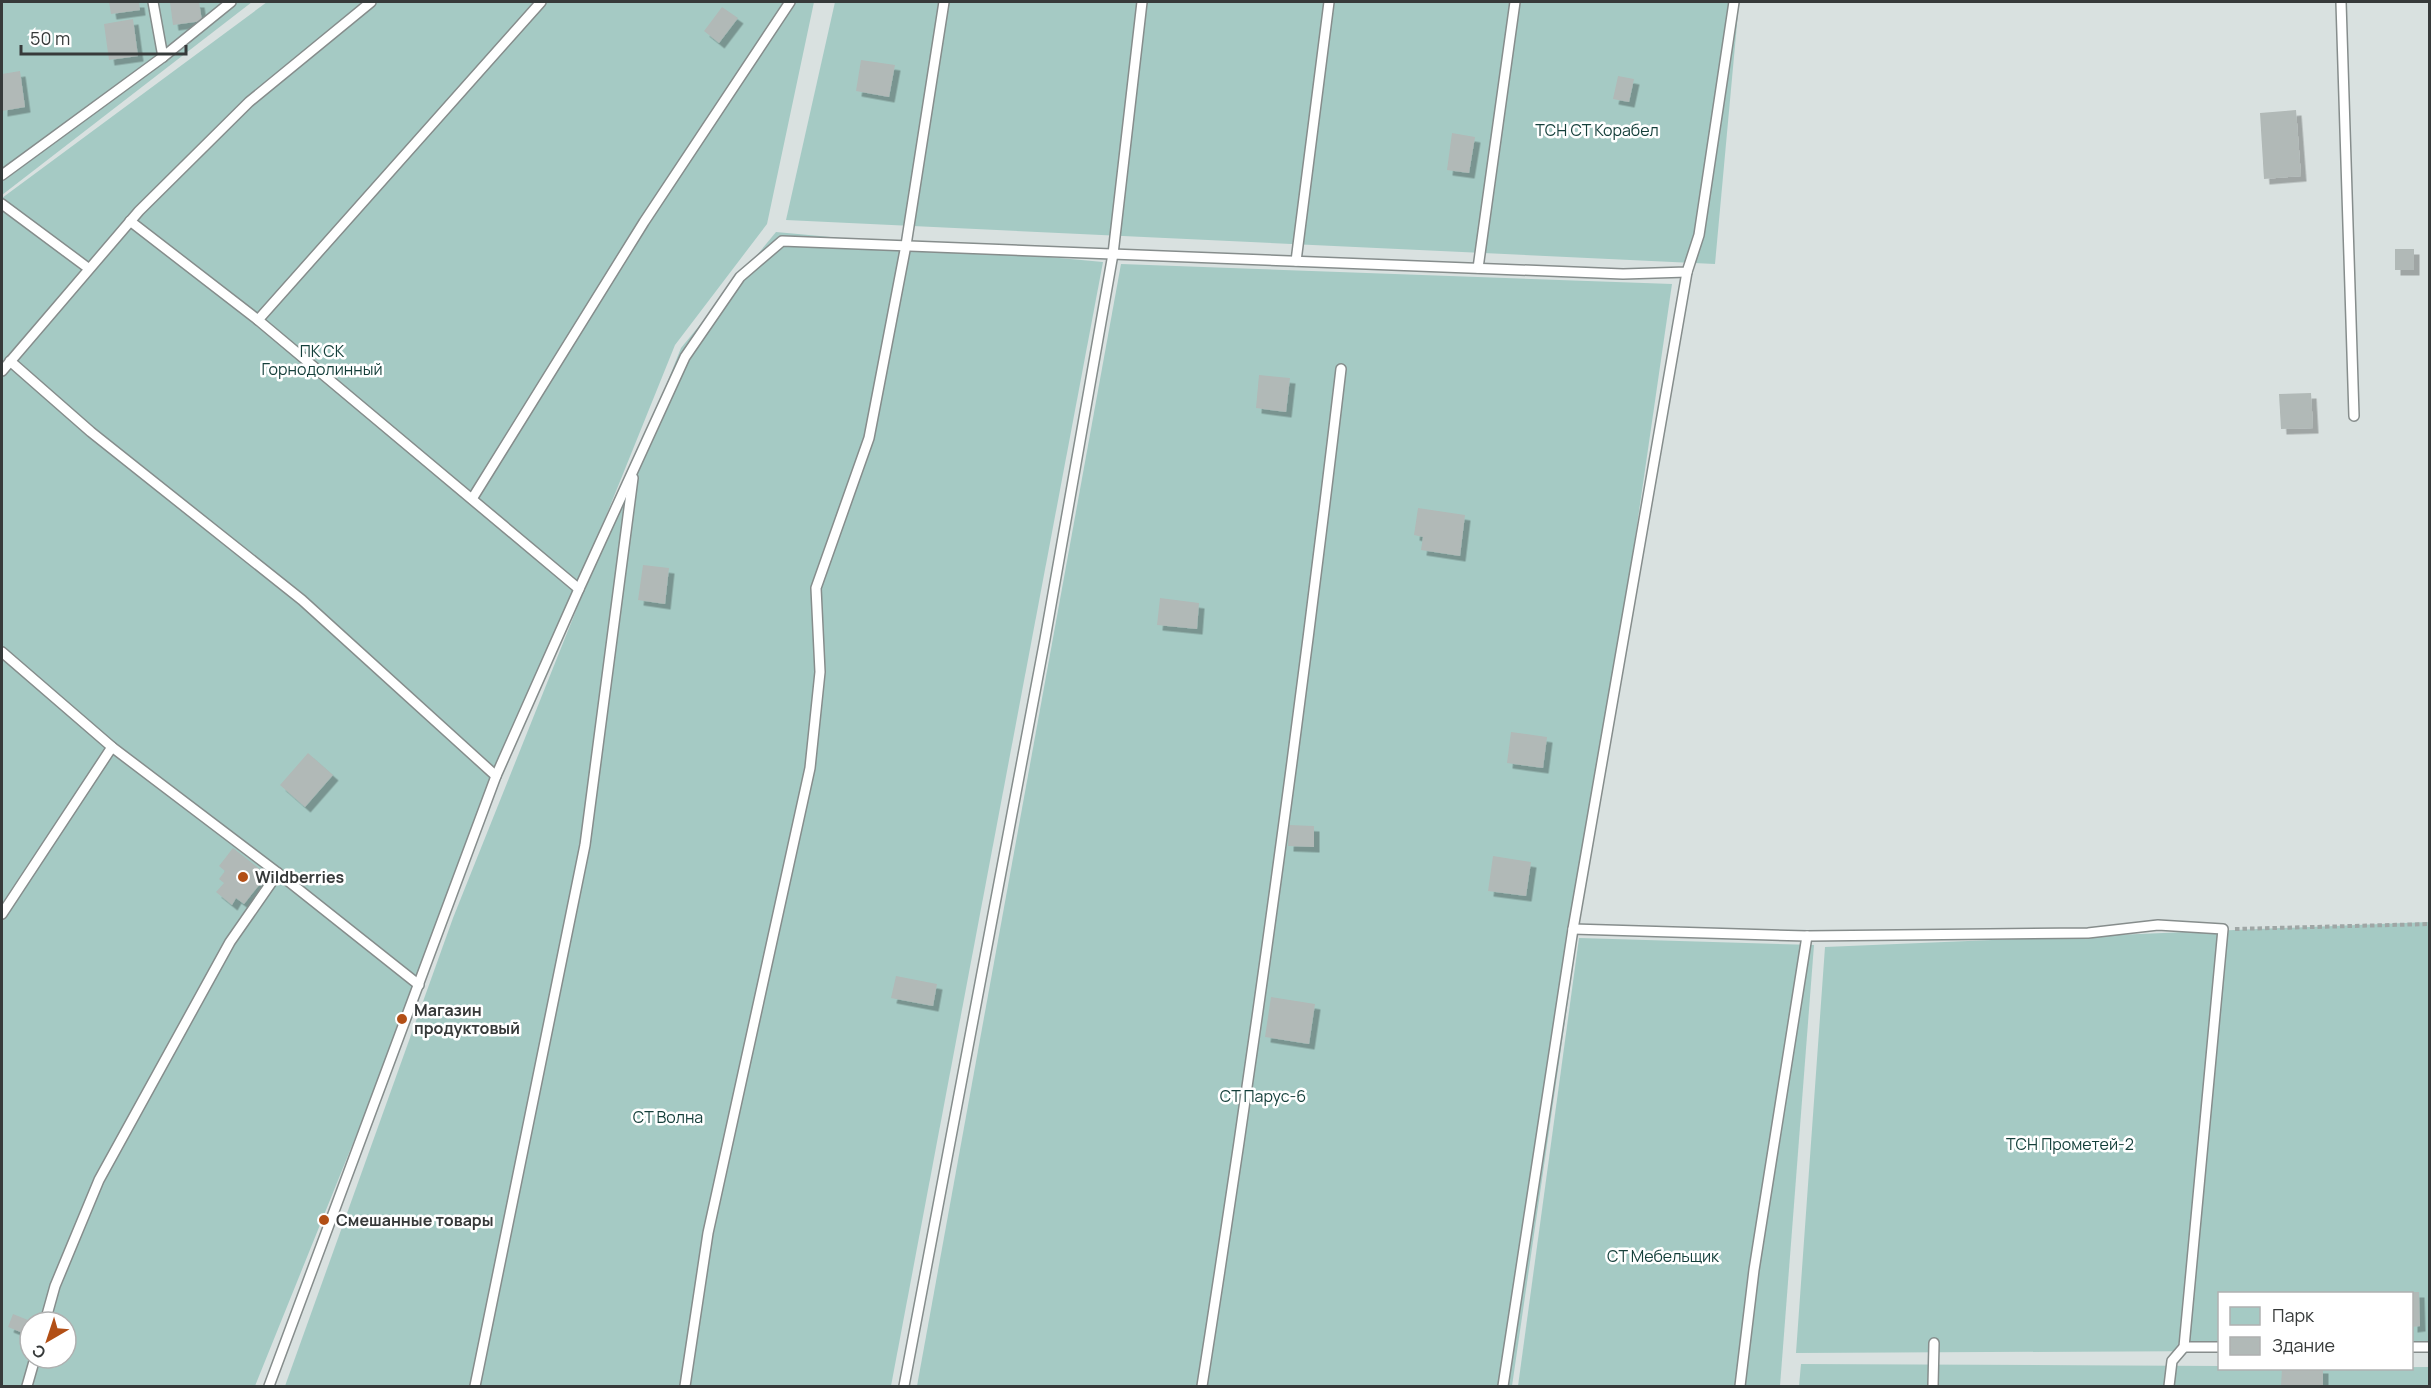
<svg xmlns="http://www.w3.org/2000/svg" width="2431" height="1388" font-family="Manrope,sans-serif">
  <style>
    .green { fill: #a5cac4; fill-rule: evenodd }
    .building { fill: #b1b9b7; filter: url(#shadow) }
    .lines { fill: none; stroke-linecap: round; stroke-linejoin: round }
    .lane-casing { stroke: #868d8c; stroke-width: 12 }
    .path { stroke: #9fa6a5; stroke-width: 4; stroke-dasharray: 4.5 3; stroke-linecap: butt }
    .lane { stroke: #fff; stroke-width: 9 }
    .poi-dot { fill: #b24f16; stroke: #fff; stroke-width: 2 }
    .labels { text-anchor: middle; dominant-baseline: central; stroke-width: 5; stroke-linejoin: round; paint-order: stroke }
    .park-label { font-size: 16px; fill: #143f3a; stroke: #fff }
    .poi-label { font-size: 16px; font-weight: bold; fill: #373a3a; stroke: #fff; text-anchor: start }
  </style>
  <defs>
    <filter id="shadow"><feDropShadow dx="5.5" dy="5.5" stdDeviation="0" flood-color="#0004"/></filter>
  </defs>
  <rect width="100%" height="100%" fill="#d9e1e0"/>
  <g class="green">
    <polygon points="2,2 252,2 2,195"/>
    <path d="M267 2H814L767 224 675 345 255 1386H2V198ZM30 1322H66V1358H30Z"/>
    <polygon points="835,2 1739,2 1715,264 786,220"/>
    <polygon points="776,232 1103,262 891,1386 285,1386 453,918 681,348"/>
    <polygon points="1121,264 1672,284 1512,1386 917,1386"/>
    <polygon points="2429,922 2429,1351 2412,1351 2412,1294 2220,1294 2219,1351 1796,1353 1825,947"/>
    <polygon points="1579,938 1814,945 1780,1386 1518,1386"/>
    <polygon points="1801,1364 2219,1366 2220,1368 2430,1367 2429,1386 1799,1386"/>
  </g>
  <g class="building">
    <polygon points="109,2 139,2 140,10 111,14"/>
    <polygon points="170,2 199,2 202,21 173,25"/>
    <polygon points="722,7 738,18 719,43 704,31"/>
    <polygon points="133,19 138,56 109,60 104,24"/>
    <polygon points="861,60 895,65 889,97 856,91"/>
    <polygon points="20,71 25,107 2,111 2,74"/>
    <polygon points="1618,76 1634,79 1629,102 1613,99"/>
    <polygon points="2296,110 2301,176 2264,179 2260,113"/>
    <polygon points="1452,133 1475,137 1469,173 1447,170"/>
    <rect x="2395" y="249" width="19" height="21"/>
    <polygon points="1259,375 1290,378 1286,412 1256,408"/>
    <polygon points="2311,393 2313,428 2281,429 2279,394"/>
    <polygon points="1418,508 1465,515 1460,556 1421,550 1423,537 1414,535"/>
    <polygon points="643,565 669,568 665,604 638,600"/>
    <polygon points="1160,598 1199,603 1197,629 1157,625"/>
    <polygon points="1511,732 1547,737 1543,768 1507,763"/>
    <polygon points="308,753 333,775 305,807 280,785"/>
    <polygon points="1289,825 1314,826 1314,847 1288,846"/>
    <polygon points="233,848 267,875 244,904 236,898 232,905 216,892 224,883 219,879 225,871 219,866"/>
    <polygon points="1493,856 1531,862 1526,896 1488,891"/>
    <polygon points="896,976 937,984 933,1006 891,998"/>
    <polygon points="1271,997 1315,1004 1309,1044 1265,1037"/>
    <polygon points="2412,1292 2419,1292 2420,1326 2412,1327"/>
    <polygon points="13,1314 28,1320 23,1333 8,1327"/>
    <polygon points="2282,1368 2323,1368 2323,1386 2281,1386"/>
  </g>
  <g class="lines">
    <defs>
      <g id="lane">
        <polyline points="153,2 163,57"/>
        <polyline points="2341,2 2354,416"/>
        <polyline points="2,175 163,57 231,2"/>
        <polyline points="2,204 88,268"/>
        <polyline points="130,221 258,320 579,589"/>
        <polyline points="1296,261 1329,2"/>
        <polyline points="1478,268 1515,2"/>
        <polyline points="258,320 541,2"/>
        <polyline points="10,361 91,432 302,600 496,776"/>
        <polyline points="2,371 139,211 249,102 371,2"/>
        <polyline points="472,499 644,222 790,2"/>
        <polyline points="2,652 112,747 278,873 419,985"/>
        <polyline points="2,914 112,747"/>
        <polyline points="1573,929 1807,936 2088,933 2158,925 2223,929 2184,1347 2172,1361 2169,1386"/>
        <polyline points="45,1322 55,1286 99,1180 230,942 278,873"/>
        <polyline points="2184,1347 2220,1347"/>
        <polyline points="2412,1347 2430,1347"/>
        <polyline points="27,1386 35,1358"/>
        <polyline points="269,1386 496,776 579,589 685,357 740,277 782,241 1623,274 1687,272 1699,235 1734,2"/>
        <polyline points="475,1386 585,845 633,478"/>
        <polyline points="685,1386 708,1233 810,768 820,672 816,588 869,438 906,245 944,2"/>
        <polyline points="904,1386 1045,639 1113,254 1142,2"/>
        <path d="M1202 1386C1255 1048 1301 709 1341 369"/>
        <polyline points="1503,1386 1573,929 1687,272"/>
        <polyline points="1740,1386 1754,1270 1807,936"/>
        <polyline points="1933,1386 1934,1343"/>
      </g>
    </defs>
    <use href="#lane" class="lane-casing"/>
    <polyline class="path" points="2235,929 2430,924"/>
    <use href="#lane" class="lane"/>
  </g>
  <g class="poi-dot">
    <circle cx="243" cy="877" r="6"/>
    <circle cx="402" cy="1019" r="6"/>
    <circle cx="324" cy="1220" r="6"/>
  </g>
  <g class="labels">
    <g class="park-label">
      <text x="1597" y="130">ТСН СТ Корабел</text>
      <text x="322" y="351">ПК СК<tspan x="322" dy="18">Горнодолинный</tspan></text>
      <text x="1263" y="1096">СТ Парус-6</text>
      <text x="668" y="1117">СТ Волна</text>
      <text x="2070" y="1144">ТСН Прометей-2</text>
      <text x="1663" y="1256">СТ Мебельщик</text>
    </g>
    <g class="poi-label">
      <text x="255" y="877">Wildberries</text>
      <text x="414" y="1010">Магазин<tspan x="414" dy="18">продуктовый</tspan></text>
      <text x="336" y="1220">Смешанные товары</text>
    </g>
  </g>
  <rect width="2431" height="1388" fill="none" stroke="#373a3a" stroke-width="6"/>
  <rect x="2218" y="1292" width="195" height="78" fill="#ffffff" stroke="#afb0b0" stroke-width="1.5"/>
  <rect x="2230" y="1307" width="30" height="18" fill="#a5cac4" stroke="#afb0b0" stroke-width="1.5"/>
  <text x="2272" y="1322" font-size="18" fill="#373a3a">Парк</text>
  <rect x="2230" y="1337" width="30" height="18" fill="#b1b9b7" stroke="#afb0b0" stroke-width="1.5"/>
  <text x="2272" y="1352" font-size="18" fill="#373a3a">Здание</text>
  <g transform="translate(48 1340) rotate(219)"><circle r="28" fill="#ffffff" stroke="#afb0b0" stroke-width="1.5"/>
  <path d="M0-4.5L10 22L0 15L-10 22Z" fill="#b24f16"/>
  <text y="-9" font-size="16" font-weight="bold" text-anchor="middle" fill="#373a3a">С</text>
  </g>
  <path d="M21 45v9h165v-9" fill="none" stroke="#373a3a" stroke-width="3"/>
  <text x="30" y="45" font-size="18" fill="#373a3a" stroke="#ffffff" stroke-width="4.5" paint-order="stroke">50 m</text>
</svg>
